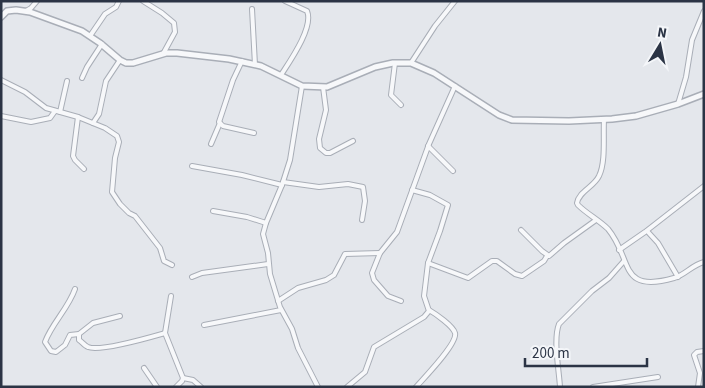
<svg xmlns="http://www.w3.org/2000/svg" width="705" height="388" font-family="'Source Sans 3',sans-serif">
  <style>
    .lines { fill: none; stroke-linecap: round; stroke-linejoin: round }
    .minor-casing { stroke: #a9aeb7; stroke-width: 6 }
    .tertiary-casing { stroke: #a9aeb7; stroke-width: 8 }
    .minor { stroke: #f7f8fa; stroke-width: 4 }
    .tertiary { stroke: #f7f8fa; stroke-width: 5 }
  </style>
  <rect width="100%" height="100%" fill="#e4e7ec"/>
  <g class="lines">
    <defs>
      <g id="minor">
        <polyline points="143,1 162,13 174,23 175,32 163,54"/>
        <polyline points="252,9 255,65"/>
        <polyline points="26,11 31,8 37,1"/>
        <polyline points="90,36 105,14 116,7 119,1"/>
        <polyline points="242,61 233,80 219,122 223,126 254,133"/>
        <polyline points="395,63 391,95 401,105"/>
        <polyline points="411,63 435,26 455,1"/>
        <path d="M281 75C290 61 314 27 307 11L285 1"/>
        <polyline points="82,78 87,67 102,44"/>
        <polyline points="1,80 25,92 46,108 78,117 105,128 117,136 119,142 115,158 112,192 120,204 129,213 135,216 160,248 164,261 172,265"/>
        <polyline points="302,86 290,160 282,185 266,223 263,234 268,253 270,274 280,307 292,329 298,348 318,387"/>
        <polyline points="323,87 326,110 319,139 320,148 326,153 330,153 353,141"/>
        <polyline points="678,104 686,77 692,40 704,11"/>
        <polyline points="60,112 67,81"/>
        <polyline points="1,116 31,122 50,118 55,111"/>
        <polyline points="78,117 73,156 75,160 84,169"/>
        <path d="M604 120C603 136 606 162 599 176 594 187 579 191 577 203L578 205C587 214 599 220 608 229 633 259 618 294 674 278 685 275 692 265 704 262"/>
        <polyline points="93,123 99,114 106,81 120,60"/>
        <polyline points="211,144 220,123"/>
        <polyline points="428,146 453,171"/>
        <polyline points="192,166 242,175 282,185"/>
        <polyline points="283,182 319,187 348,184 363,187 365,201 362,220"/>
        <polyline points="213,211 247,217 266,223"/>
        <polyline points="521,230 542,251 549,256 564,243 596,220"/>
        <polyline points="647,231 658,243 678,277"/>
        <polyline points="619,250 645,232 704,186"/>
        <polyline points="428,263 468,278 492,261 497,261 515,274 522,276 544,261 547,256"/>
        <polyline points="192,277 202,273 268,264"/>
        <path d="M75 289C68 309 52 323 45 342L51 351 56 352 65 345 70 335 79 334"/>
        <polyline points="171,296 165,333 183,378 182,381 176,387"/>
        <polyline points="278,301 298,288 326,280 334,275 345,254 380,253"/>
        <polyline points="401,301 388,296 374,280 372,273 380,253 397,232 429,144 455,86"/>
        <path d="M120 316 93 323 79 334V340C82 342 85 346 88 347 100 352 151 337 165 333"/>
        <polyline points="204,325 281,310"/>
        <polyline points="144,368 157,387"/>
        <polyline points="183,378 193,380 201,387"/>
        <polyline points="347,387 365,372 374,347 424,317 429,311 424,296 428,263 440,231 448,205 430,195 412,190"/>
        <path d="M416 387C424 378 458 343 455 333 453 326 436 314 429 310"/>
        <path d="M560 387C559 370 553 339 559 324L592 291 609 278 624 261"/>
        <polyline points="593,387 658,377"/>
        <polyline points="698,387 700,373 694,355 697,352 704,351"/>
      </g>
      <polyline id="tertiary" points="1,17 7,11 16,10 30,12 82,31 100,43 120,60 126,63 133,63 166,53 177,53 229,59 261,66 302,86 327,87 375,67 393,63 411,63 434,73 499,115 512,120 569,121 612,119 636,116 678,104 704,94"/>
    </defs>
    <use href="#minor" class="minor-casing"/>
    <use href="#tertiary" class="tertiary-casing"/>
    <use href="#minor" class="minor"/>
    <use href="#tertiary" class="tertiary"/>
  </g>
  <rect width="705" height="388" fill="none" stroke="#2b3445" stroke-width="5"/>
  <g transform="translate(660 45) rotate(10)" stroke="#f4f6f9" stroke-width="4" paint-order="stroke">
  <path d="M0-4L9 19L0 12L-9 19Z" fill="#2b3445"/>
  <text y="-8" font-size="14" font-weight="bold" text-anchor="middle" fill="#2b3445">N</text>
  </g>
  <path d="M525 358v8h122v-8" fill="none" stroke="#2b3445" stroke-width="2.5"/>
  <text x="532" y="358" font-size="15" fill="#2b3445" stroke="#f4f6f9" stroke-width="4" paint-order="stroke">200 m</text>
</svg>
